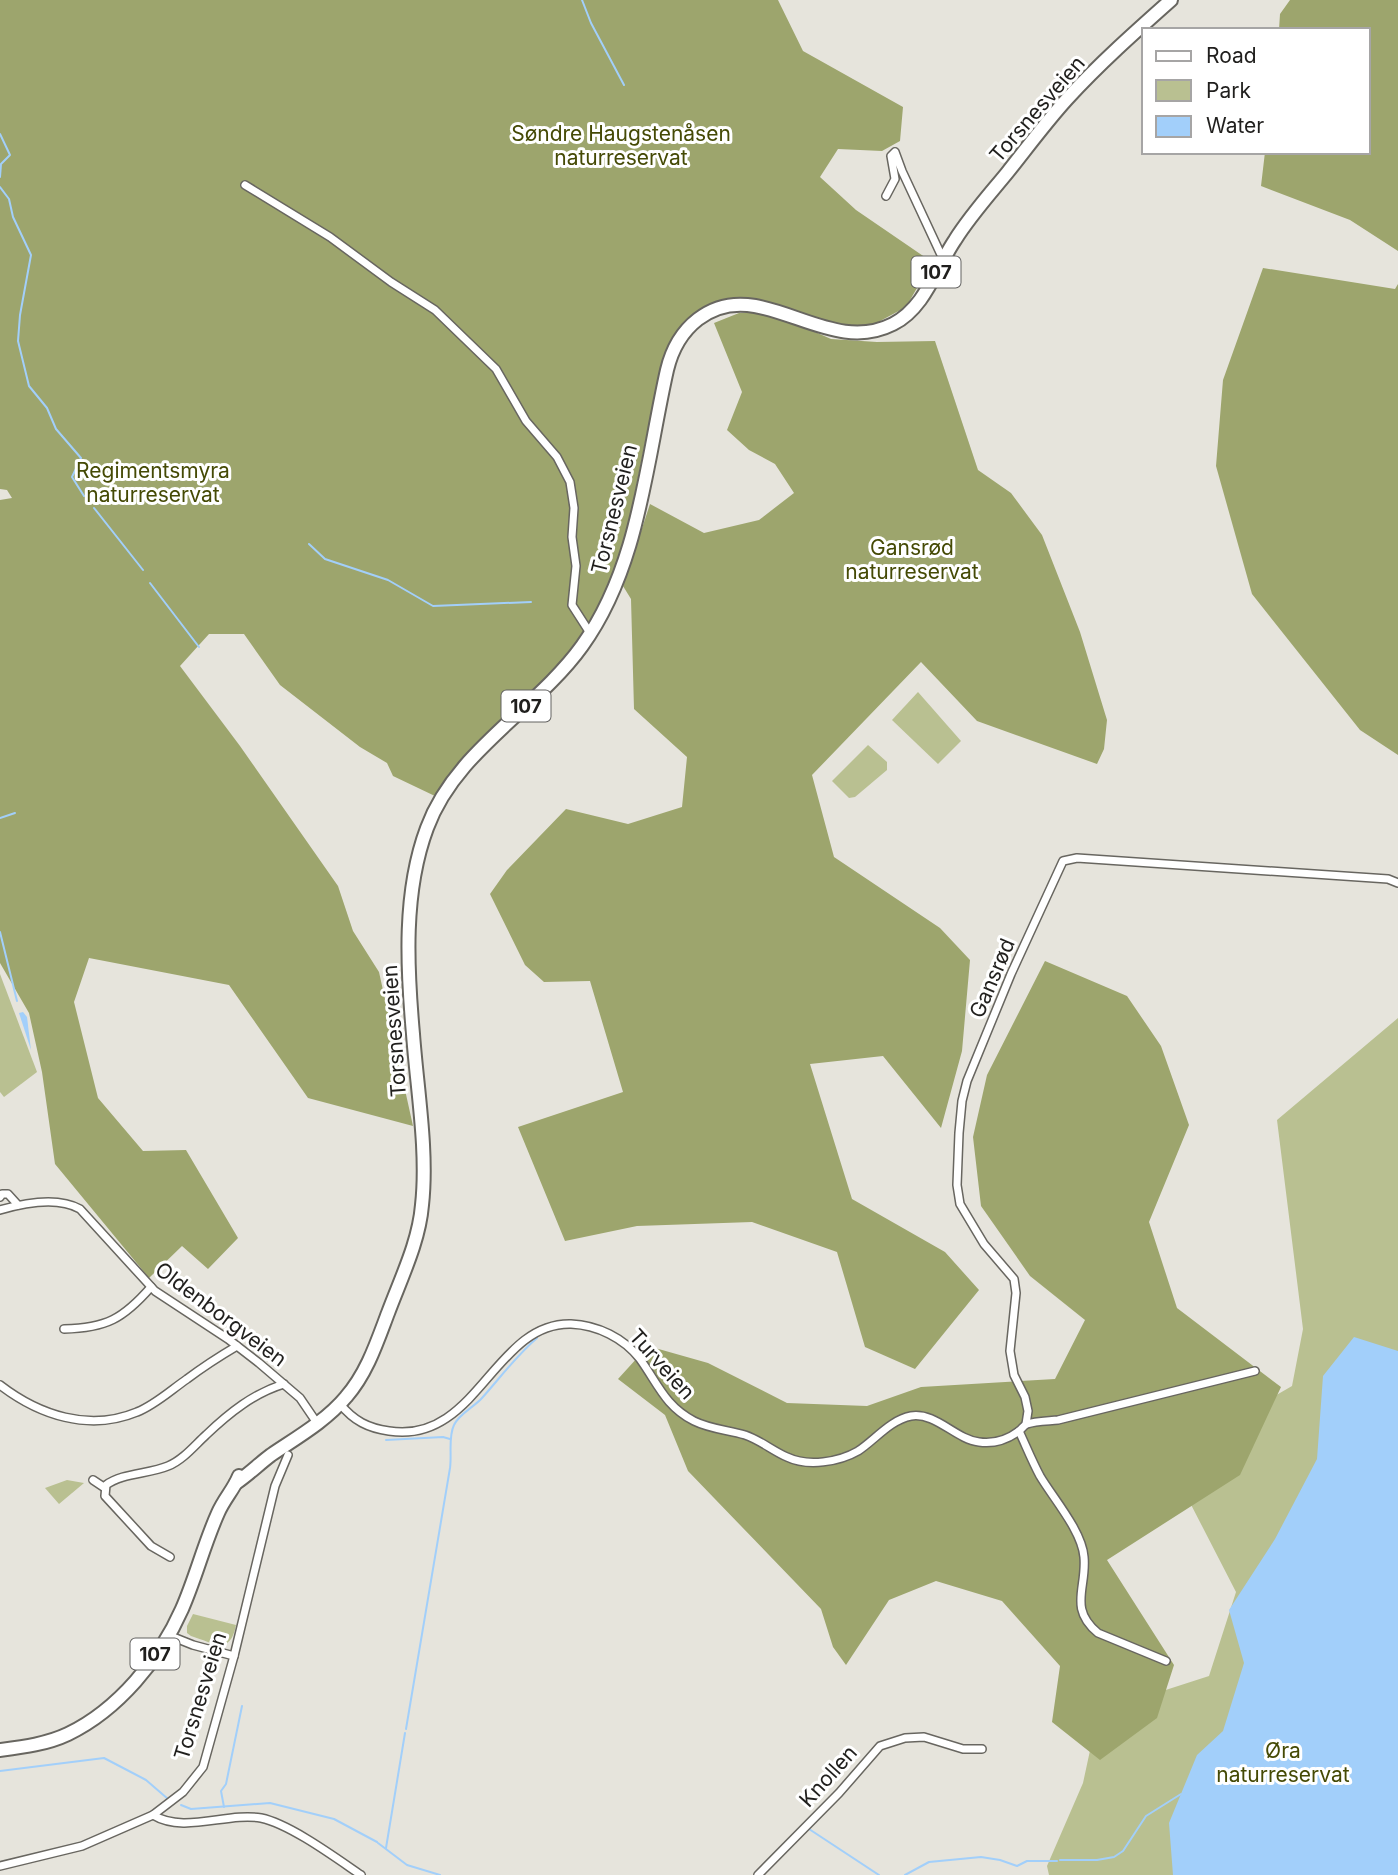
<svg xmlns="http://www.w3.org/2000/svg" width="1398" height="1875" font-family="Inter,sans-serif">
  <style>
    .green { fill: #b9c091 }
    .forest { fill: #9da56d }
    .water { fill: #a2cffa }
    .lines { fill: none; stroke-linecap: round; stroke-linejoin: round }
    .stream { stroke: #a2cffa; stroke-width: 2 }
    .minor-casing { stroke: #686660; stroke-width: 10 }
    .primary-casing { stroke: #686660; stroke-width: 16 }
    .minor { stroke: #fff; stroke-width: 7 }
    .primary { stroke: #fff; stroke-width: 12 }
    .labels { text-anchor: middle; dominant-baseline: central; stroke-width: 6; stroke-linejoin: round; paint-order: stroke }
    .shield { fill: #fff; stroke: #636261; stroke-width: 2 }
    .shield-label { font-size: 19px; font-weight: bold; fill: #201f1d }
    .street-label { font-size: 21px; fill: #201f1d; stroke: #fff }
    .park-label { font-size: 21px; fill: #454a05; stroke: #fff }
  </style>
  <rect width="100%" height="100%" fill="#e6e4dc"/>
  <g class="green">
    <polygon points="918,692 961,741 938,764 892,720"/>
    <polygon points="868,745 887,762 887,770 855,797 849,798 832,781"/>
    <polygon points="0,974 37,1072 4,1097 0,1092"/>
    <polygon points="1398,1018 1398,1875 1049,1875 1047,1866 1083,1783 1094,1732 1144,1697 1209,1676 1236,1592 1167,1458 1292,1386 1303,1329 1277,1120"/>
    <polygon points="67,1480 84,1483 59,1504 45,1488"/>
    <path d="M193 1614 236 1625C230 1656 214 1643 191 1636L187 1633V1626Z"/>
  </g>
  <g class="forest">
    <polygon points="0,0 778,0 803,51 903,107 900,141 882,151 838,149 820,177 856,210 932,262 906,307 871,326 832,327 737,301 696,313 667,353 653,403 620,567 585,634 563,661 437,797 393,776 387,763 360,747 280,685 244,634 209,634 180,666 240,746 338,886 353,931 379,972 413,1126 308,1098 229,985 89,958 74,1002 98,1098 143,1151 186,1150 238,1238 208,1269 182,1246 149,1278 55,1164 42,1072 29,1013 0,963 0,500 12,498 7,490 0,489"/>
    <polygon points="1290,0 1398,0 1398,251 1350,220 1261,186 1265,152 1368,152 1368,30 1279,30 1280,14"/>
    <polygon points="1263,268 1395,289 1398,284 1398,755 1360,730 1252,594 1216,466 1223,380"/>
    <polygon points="739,313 758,313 795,323 831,339 877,342 935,341 978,470 1011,493 1042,535 1080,632 1107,720 1104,749 1097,764 977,721 921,662 812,775 834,857 940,928 970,960 962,1051 941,1128 883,1056 810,1064 852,1199 945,1252 979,1290 915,1369 865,1347 837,1252 752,1222 637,1226 565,1241 518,1127 623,1092 590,981 544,982 525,965 490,894 507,870 566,809 628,824 682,807 687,757 634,709 631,599 623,586 650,504 704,533 759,520 794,493 775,464 749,450 727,430 742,392 714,323"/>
    <polygon points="1045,961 1127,996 1161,1046 1189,1125 1149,1222 1177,1308 1281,1387 1240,1475 1107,1560 1174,1665 1157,1718 1100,1760 1052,1722 1060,1666 1002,1601 936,1581 889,1600 846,1665 833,1647 821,1609 688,1471 665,1415 618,1379 648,1346 708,1363 787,1403 867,1406 921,1387 1055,1379 1085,1320 1030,1276 981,1206 973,1137 987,1075"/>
  </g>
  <g class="water">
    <polygon points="23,1012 27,1017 31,1050 19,1013"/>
    <polygon points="1354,1337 1398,1351 1398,1875 1173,1875 1169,1823 1197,1755 1223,1731 1244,1663 1229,1610 1275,1539 1317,1459 1323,1376"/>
  </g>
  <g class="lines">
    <g class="stream">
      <polyline points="582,0 591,23 624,85"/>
      <polyline points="0,134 10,155 1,164 0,177"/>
      <polyline points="0,187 9,199 13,217 31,255 20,315 18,341 29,386 47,408 56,429 81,458 72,477 84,496"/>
      <polyline points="94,508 143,570"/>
      <polyline points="309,544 325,559 388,580 433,606 531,602"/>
      <polyline points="150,583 199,647"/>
      <polyline points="0,818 15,813"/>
      <polyline points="0,932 17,1001"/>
      <polyline points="386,1440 443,1437 450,1439"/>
      <path d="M406 1729 450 1468C452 1454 448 1437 454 1425 459 1414 474 1407 482 1398 500 1378 516 1356 537 1338"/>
      <polyline points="0,1771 104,1758 146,1780 168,1799"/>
      <polyline points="181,1805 191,1809 270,1803 334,1819 377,1842"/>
      <polyline points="224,1807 221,1791 226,1784 242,1706"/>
      <polyline points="809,1829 879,1875"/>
      <polyline points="378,1843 407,1865 440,1875"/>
      <polyline points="386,1848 405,1733"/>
      <polyline points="1060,1860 1097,1860 1114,1857 1123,1851 1146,1816 1181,1794"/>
      <polyline points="905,1875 929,1862 981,1857 1000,1860 1017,1866 1027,1861 1057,1861"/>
    </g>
    <defs>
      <g id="minor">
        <polyline points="245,185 330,237 391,282 435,310 496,369 526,421 557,457 570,482 574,508 572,537 576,566 572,605 590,633"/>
        <polyline points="886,196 895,179 891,156 895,152 902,171 943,259"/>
        <polyline points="0,1197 2,1194 8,1194 18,1205"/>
        <path d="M0 1210C24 1203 57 1196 80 1209L155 1291 228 1339 259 1363 300 1398 317 1423"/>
        <path d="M64 1329C106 1328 123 1319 151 1287"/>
        <path d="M0 1385C39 1415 89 1432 137 1412 155 1405 171 1390 187 1379 203 1367 220 1356 237 1346"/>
        <path d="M340 1404C354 1421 368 1428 389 1431 477 1445 494 1322 571 1324 597 1325 624 1338 640 1359 658 1384 665 1406 694 1421 710 1429 728 1430 745 1435 760 1440 773 1451 787 1457 808 1467 839 1462 858 1451 875 1440 890 1420 911 1416 936 1412 955 1439 979 1442 993 1444 1007 1440 1019 1431 1021 1430 1024 1425 1027 1424 1035 1421 1049 1421 1058 1420L1255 1371"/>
        <polyline points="1026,1424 1028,1411 1025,1397 1014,1375 1010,1351 1016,1293 1014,1279 984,1244 960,1204 957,1185 959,1133 962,1101 967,1081 1011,974 1063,861 1077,858 1388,879 1398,883"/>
        <path d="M1019 1431C1026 1446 1032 1461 1040 1476 1053 1498 1082 1531 1084 1557 1087 1588 1068 1608 1098 1633L1166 1661"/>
        <polyline points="93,1480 105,1488"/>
        <path d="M170 1557 151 1546 105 1496 106 1485C122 1473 149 1474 168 1466 183 1460 195 1445 206 1435 229 1413 254 1393 284 1384"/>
        <polyline points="168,1635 193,1645 234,1656"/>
        <path d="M153 1815C184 1834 227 1812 261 1818 290 1824 336 1858 361 1875"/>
        <polyline points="0,1866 82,1846 153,1815 183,1792 203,1767 234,1656 275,1486 288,1455"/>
        <polyline points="758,1875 839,1793 880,1746 905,1738 924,1737 963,1749 982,1749"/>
      </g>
      <g id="primary">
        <path d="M236 1483C249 1474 259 1464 271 1455 296 1438 326 1421 346 1397 367 1373 377 1342 388 1313 401 1278 419 1242 422 1205 428 1151 417 1089 413 1034 407 967 403 892 427 828 455 751 536 710 582 646 639 567 646 463 667 370 677 328 710 298 755 306 801 314 846 348 893 324 925 308 936 268 955 240 970 216 989 195 1007 173 1027 148 1046 122 1067 99 1099 64 1135 32 1171 0"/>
        <path d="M0 1750C23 1747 47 1744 68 1734 118 1710 160 1659 182 1609 196 1577 204 1544 218 1513 224 1499 234 1489 239 1476"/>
      </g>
    </defs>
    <use href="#minor" class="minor-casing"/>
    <use href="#primary" class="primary-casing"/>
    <use href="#minor" class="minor"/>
    <use href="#primary" class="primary"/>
  </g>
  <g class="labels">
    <g class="shield">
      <rect x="911.5" y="256.5" width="49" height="31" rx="5"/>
      <rect x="501.5" y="690.5" width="49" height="31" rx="5"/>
      <rect x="130.5" y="1638.5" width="49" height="31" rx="5"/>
    </g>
    <g class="shield-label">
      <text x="936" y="272">107</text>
      <text x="526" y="706">107</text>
      <text x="155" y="1654">107</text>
    </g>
    <g class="street-label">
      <text transform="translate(1037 109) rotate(-49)">Torsnesveien</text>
      <text transform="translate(614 509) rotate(-76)">Torsnesveien</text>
      <text transform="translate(992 978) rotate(-67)">Gansrød</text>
      <text transform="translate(394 1031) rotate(-94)">Torsnesveien</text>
      <text transform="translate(221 1314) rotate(37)">Oldenborgveien</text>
      <text transform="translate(662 1364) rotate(48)">Turveien</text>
      <text transform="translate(200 1696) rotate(-73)">Torsnesveien</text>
      <text transform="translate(828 1776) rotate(-48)">Knollen</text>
    </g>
    <g class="park-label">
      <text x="621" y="133">Søndre Haugstenåsen<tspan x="621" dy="24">naturreservat</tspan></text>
      <text x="153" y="470">Regimentsmyra<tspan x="153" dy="24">naturreservat</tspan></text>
      <text x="912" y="547">Gansrød<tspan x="912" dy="24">naturreservat</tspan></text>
      <text x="1283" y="1750">Øra<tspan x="1283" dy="24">naturreservat</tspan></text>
    </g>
  </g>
  <rect x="1142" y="28" width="228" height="126" fill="#ffffff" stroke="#a6a5a5" stroke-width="2"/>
  <rect x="1156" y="51" width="35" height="10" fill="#ffffff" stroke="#a6a5a5" stroke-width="2"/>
  <text x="1206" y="63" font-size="21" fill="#201f1d">Road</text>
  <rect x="1156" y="80" width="35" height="21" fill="#b9c091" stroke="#a6a5a5" stroke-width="2"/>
  <text x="1206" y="98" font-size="21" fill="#201f1d">Park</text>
  <rect x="1156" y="116" width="35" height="21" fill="#a2cffa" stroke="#a6a5a5" stroke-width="2"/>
  <text x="1206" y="133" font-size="21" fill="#201f1d">Water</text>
</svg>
